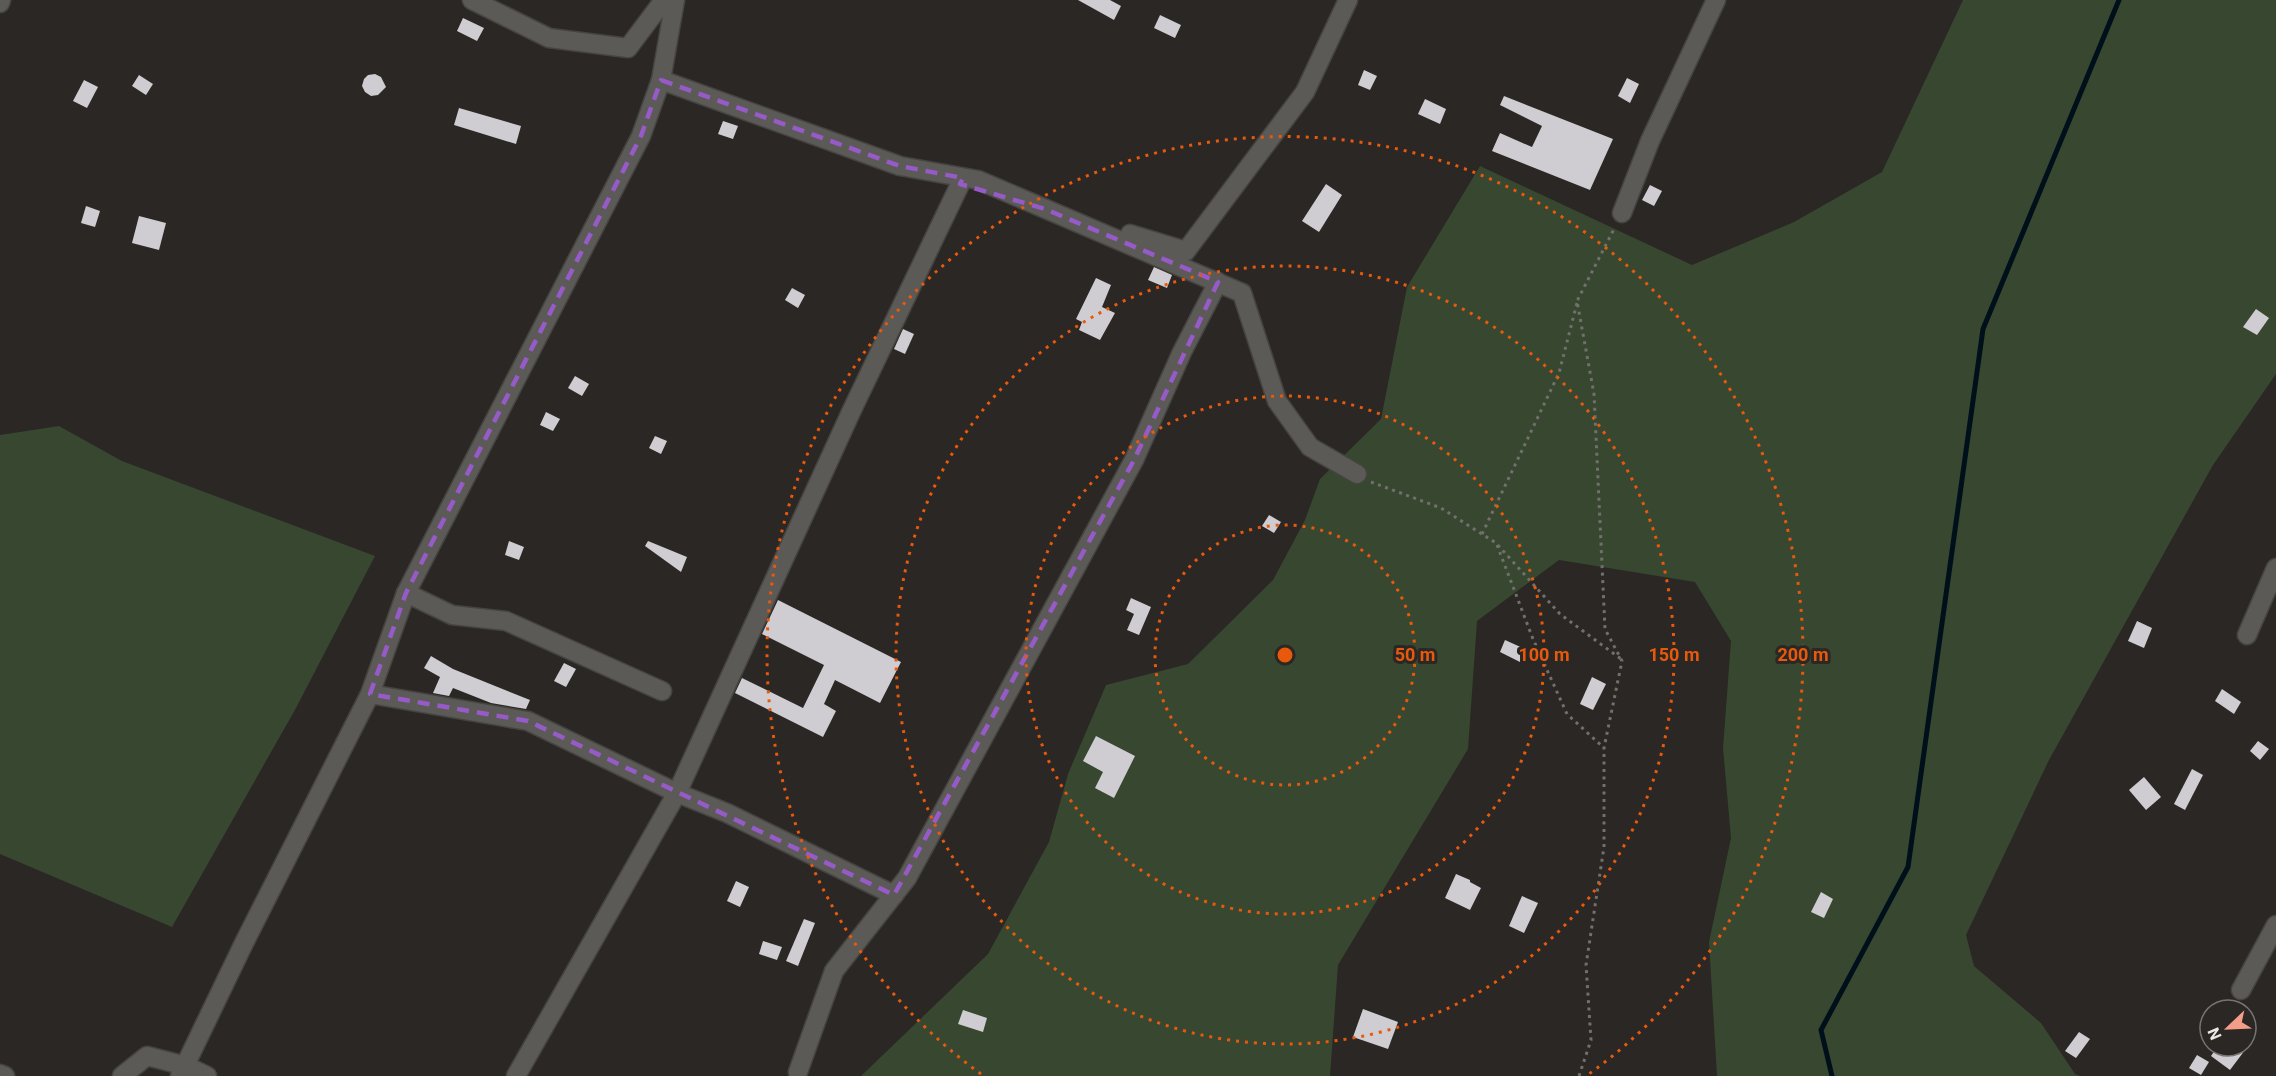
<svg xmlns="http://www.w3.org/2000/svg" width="2276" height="1076" font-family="Roboto,sans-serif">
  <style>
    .green { fill: #384730 }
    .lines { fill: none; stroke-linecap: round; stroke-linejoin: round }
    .stream { stroke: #00101b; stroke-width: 5 }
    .building { fill: #d0cdd2 }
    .street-casing { stroke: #464441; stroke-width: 21 }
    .path { stroke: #72706d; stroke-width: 3; stroke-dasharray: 3 4.5; stroke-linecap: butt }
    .street { stroke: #5c5a56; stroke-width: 18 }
    .marked { fill: none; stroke: #975bc9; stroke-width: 4.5; stroke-dasharray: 12 8; stroke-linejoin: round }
    .ring { fill: none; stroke: #e8590c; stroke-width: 3; stroke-dasharray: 3 6 }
    .centre { fill: #e8590c; stroke: #2a2724; stroke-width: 3 }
    .ring-label { font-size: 18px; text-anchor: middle; font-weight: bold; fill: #e8590c; stroke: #2a2724; stroke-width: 6; stroke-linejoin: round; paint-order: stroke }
  </style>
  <rect width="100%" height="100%" fill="#2a2724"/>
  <g class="green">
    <polygon points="1963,0 2276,0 2276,374 2213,465 2049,760 1966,935 1974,966 2041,1023 2075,1074 2080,1076 1717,1076 1709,942 1731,838 1723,748 1731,641 1695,582 1559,560 1477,621 1468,749 1338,965 1330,1076 861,1076 988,954 1049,842 1068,774 1106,685 1188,664 1273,580 1305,520 1320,479 1381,419 1407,287 1480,166 1692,265 1794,222 1882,172"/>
    <polygon points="59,426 122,461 375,556 296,708 172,927 0,854 0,435"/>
  </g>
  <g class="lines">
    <polyline class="stream" points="1832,1076 1821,1030 1908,867 1983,329 2119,0"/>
  </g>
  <g class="building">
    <polygon points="1078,0 1110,0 1121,6 1114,20"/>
    <polygon points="1160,15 1181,25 1175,38 1154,28"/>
    <polygon points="463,18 484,28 477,41 457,31"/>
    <polygon points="1364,70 1377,76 1370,90 1358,85"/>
    <polygon points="375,74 381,77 386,87 378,95 371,96 365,92 362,86 364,79 368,75"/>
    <polygon points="139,75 153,84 146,95 132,86"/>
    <polygon points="1627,78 1639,84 1630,103 1618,96"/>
    <polygon points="84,80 98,87 87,108 73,101"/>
    <polygon points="1504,96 1613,139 1590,190 1492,151 1500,133 1532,147 1542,126 1500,105"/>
    <polygon points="1425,99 1446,109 1440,124 1418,114"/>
    <polygon points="459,108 521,126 516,144 454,125"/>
    <polygon points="723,121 738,126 733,139 718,134"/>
    <polygon points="1326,184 1342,195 1319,232 1302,221"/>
    <polygon points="1650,185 1662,191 1654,206 1642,200"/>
    <polygon points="86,206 100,211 95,227 81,223"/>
    <polygon points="139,216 166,223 159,250 132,243"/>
    <polygon points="1154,267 1172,275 1167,288 1148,280"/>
    <polygon points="1096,278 1111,285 1102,307 1115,313 1100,340 1079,330 1082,322 1076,319"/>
    <polygon points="792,288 805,295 798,308 785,300"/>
    <polygon points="2256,309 2269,318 2257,335 2243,327"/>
    <polygon points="903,329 914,334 905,354 894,349"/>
    <polygon points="575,376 589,384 582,396 568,388"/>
    <polygon points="546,412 560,419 553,431 540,425"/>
    <polygon points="655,436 667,441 661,454 649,448"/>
    <polygon points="1269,515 1281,522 1274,533 1262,526"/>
    <polygon points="509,541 524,547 519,560 505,555"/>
    <polygon points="648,541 687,557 681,572 645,546"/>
    <polygon points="1131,598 1151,607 1139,635 1127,630 1134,614 1126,610"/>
    <polygon points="778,600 901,662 880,703 835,680 824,704 836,711 823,737 735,693 742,678 803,708 824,665 762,634"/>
    <polygon points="2137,621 2152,628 2144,648 2128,641"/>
    <polygon points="1505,640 1525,649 1520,662 1500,652"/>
    <polygon points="431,656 453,669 530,700 526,709 491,703 453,688 449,696 433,693 440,677 424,668"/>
    <polygon points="564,663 576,669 566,687 554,681"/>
    <polygon points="1592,677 1606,684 1593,710 1580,704"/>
    <polygon points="2222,689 2241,702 2234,714 2215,701"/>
    <polygon points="1096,736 1135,756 1114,798 1095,788 1103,772 1083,761"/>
    <polygon points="2258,741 2269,749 2260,760 2250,751"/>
    <polygon points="2192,769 2203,775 2185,810 2174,804"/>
    <polygon points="2144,777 2161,797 2146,810 2129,790"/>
    <polygon points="1456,874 1470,880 1470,882 1481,888 1470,910 1445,898"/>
    <polygon points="736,881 749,887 740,907 727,901"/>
    <polygon points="1821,892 1833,899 1824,918 1811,912"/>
    <polygon points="1522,896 1538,903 1524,933 1509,926"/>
    <polygon points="804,919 815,923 798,966 786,961"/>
    <polygon points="763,941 782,947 777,960 759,954"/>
    <polygon points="1363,1009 1398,1022 1388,1049 1353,1037"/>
    <polygon points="963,1010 987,1018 983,1032 958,1024"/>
    <polygon points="2079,1032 2090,1039 2076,1058 2065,1051"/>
    <polygon points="2218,1046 2248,1046 2230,1070 2211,1056"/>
    <polygon points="2197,1055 2209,1062 2201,1075 2189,1068"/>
  </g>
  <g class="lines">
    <defs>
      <g id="street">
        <polyline points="472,0 549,38 628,48 664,0"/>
        <polyline points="675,0 661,80 900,166 978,180 1242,293 1277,401 1310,447 1357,474"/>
        <polyline points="0,3 1,0"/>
        <polyline points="1622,213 1650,141 1716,0"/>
        <polyline points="1130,234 1186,251 1305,92 1348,0"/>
        <polyline points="406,593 452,615 506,621 662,691"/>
        <polyline points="2247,635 2276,568"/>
        <polyline points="370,694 528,721 677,793 727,813 894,895"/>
        <polyline points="2241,990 2276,925"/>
        <polyline points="798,1072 834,971 907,878 1134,460 1182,352 1218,282"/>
        <polyline points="0,1074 5,1076"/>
        <polyline points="122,1076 147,1056 186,1066 207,1076"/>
        <polyline points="180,1076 244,943 370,694 406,593 641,136 661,80"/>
        <polyline points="516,1076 677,793 851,412 963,178"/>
      </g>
    </defs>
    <use href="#street" class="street-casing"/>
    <g class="path">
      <polyline points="1371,482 1441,508 1496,543 1560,614 1621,659"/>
      <polyline points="1482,534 1559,373 1577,303"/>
      <polyline points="1497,545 1533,639 1567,714 1604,748"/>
      <polyline points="1579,1076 1591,1040 1586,965 1604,847 1604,748 1622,661 1605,629 1594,394 1577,301 1614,229"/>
    </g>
    <use href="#street" class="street"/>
  </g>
  <path class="marked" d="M661 80 900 166 963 178 960 184 1045 209 1218 282 1134 460 894 895 528 721 370 694 406 593 641 136Z"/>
  <g class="ring">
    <circle cx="1285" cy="655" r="130"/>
    <circle cx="1285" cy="655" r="259"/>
    <circle cx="1285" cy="655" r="389"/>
    <path d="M981 1074A518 518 0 1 1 1589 1074"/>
  </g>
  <circle cx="1285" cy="655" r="9" class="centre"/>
  <g class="ring-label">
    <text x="1415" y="661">50 m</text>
    <text x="1544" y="661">100 m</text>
    <text x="1674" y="661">150 m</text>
    <text x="1803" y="661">200 m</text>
  </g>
  <g transform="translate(2228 1028) rotate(247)"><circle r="28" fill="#2a2724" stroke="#777572" stroke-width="1.5"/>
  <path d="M0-4.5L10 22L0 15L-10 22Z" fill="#f49e89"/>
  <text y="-9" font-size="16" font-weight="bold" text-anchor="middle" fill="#eae9e6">N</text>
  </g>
</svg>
